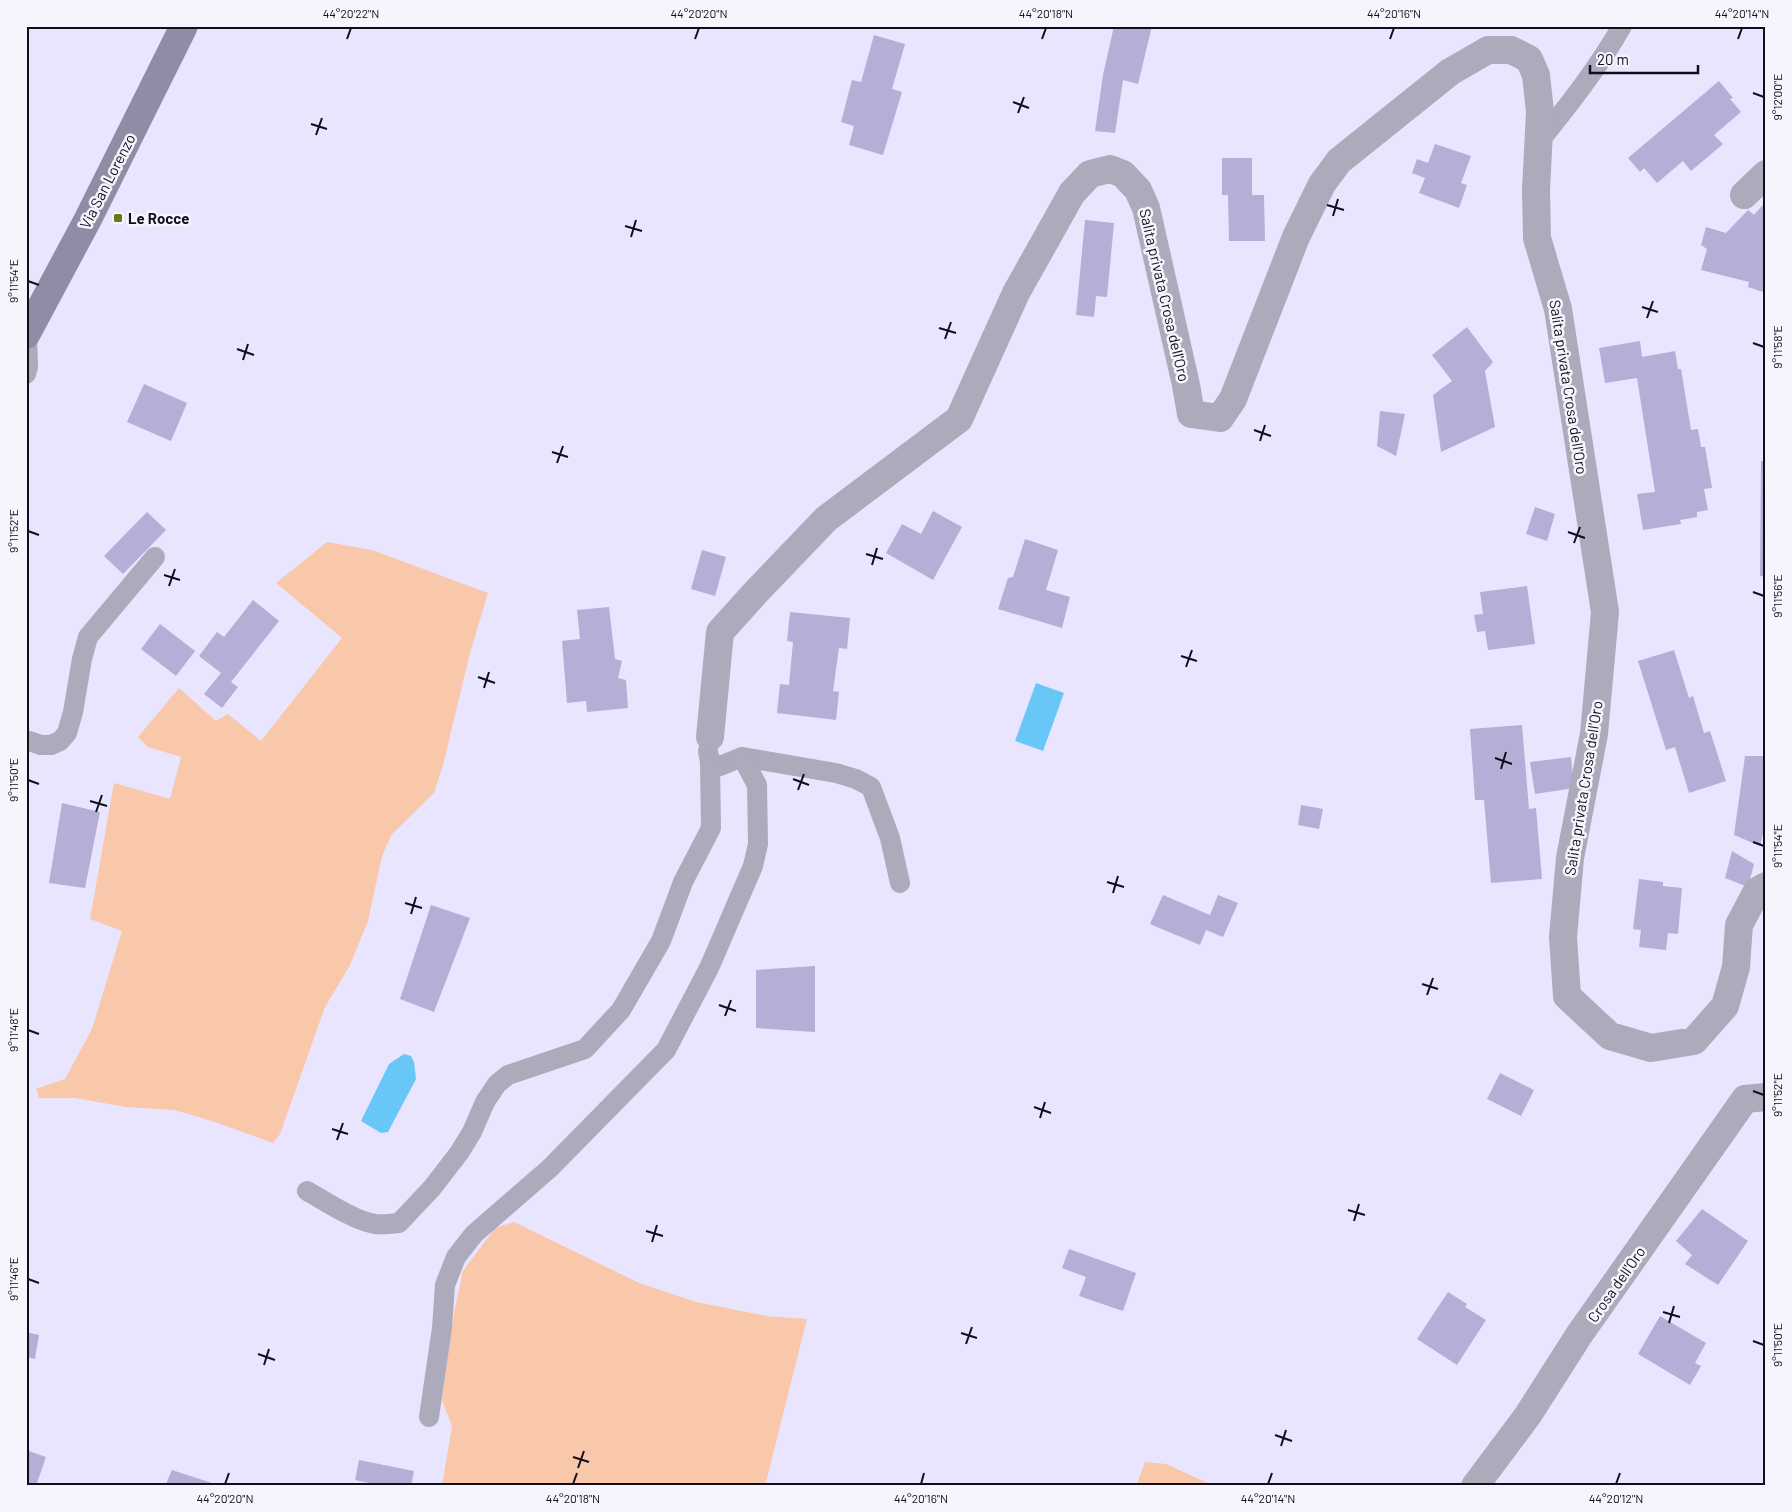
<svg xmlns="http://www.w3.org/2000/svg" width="1792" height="1512" font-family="Barlow,sans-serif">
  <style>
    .green { fill: #f9c7a9 }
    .water { fill: #69c7f7 }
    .building { fill: #b5aed6 }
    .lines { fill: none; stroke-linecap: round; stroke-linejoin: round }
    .lane { stroke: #adaabc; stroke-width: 20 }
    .street { stroke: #adaabc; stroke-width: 28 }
    .secondary { stroke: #908ca6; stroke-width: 28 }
    .ticks { fill: none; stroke: #110e1b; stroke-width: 2 }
    .poi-dot { fill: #6f751d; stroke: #f6f5fd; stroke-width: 2 }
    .labels { text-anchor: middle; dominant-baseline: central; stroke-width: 5; stroke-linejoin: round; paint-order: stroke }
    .street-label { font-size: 15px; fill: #110e1b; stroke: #f6f5fd }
    .poi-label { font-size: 15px; font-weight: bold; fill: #110e1b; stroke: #f6f5fd; text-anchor: start }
    .neatline { fill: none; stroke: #110e1b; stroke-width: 2 }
    .ticks-label { font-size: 12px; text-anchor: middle; fill: #110e1b }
  </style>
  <rect width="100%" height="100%" fill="#e9e5fe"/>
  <g class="green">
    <polygon points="327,542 372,550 488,593 470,653 443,765 434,793 392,834 382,856 368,921 350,965 325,1007 280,1134 273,1143 218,1123 175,1110 126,1107 75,1098 39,1098 36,1089 65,1079 92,1029 122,931 90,919 114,783 170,799 181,757 148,747 138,737 179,688 216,721 228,714 261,741 342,638 276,583"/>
    <polygon points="514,1222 639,1283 696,1302 766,1316 807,1319 765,1486 442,1486 452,1426 442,1400 454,1313 463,1271 495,1228"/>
    <polygon points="1145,1462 1166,1464 1214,1486 1136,1486"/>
  </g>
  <g class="water">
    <polygon points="1036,683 1064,693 1043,751 1015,741"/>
    <polygon points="404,1054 411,1056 414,1062 416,1079 388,1132 381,1133 361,1121 389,1064"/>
  </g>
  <g class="building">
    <polygon points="1114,26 1152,26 1138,84 1123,80 1115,133 1095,131 1103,75"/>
    <polygon points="874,35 905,44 892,89 902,92 883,155 849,145 854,126 841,122 852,80 861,82"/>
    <polygon points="1719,81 1733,98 1730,99 1741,112 1714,135 1723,144 1691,171 1683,161 1657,183 1644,168 1640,172 1628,158"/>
    <polygon points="1435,144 1471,156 1461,183 1467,185 1459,208 1419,193 1425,178 1412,173 1417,159 1428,163"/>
    <polygon points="1222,158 1252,158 1252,195 1264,195 1265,241 1229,241 1228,195 1222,195"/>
    <polygon points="1766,201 1766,293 1748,287 1749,282 1701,270 1707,249 1701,245 1706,227 1726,233 1748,210 1754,215"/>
    <polygon points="1085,220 1114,223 1107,297 1096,296 1094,317 1076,315"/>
    <polygon points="1467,327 1493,362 1485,371 1495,427 1441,452 1433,395 1452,381 1432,355"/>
    <polygon points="1640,341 1642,357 1675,351 1678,369 1681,369 1691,430 1698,429 1701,447 1705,447 1712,488 1704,489 1708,510 1697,512 1697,517 1680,520 1681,524 1643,530 1637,494 1655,492 1637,378 1605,383 1599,348"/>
    <polygon points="144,384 187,403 171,441 127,422"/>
    <polygon points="1380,411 1405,414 1396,456 1377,446"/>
    <polygon points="1761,461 1766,461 1766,577 1760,576"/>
    <polygon points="1535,507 1555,514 1547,541 1526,534"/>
    <polygon points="933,511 962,527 933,580 886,553 902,524 921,534"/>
    <polygon points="147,512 166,530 123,574 104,556"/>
    <polygon points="1025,539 1058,550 1046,590 1070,597 1062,628 998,609 1008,578 1013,577"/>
    <polygon points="702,550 726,557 715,596 691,589"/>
    <polygon points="1527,586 1535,644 1488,650 1485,631 1477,632 1474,615 1483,614 1480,592"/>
    <polygon points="253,600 279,621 231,682 238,687 222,708 204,694 221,673 199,656 217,632 224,637"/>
    <polygon points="609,607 615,659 622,661 618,678 626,680 628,708 587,712 586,701 567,703 562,641 580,639 577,610"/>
    <polygon points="790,612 850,618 847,649 839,648 833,691 839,692 836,720 777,713 780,684 789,685 793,642 787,641"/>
    <polygon points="160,624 195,651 176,676 141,649"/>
    <polygon points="1674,650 1689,698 1693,696 1704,733 1710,731 1726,781 1689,793 1675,747 1666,750 1638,661"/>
    <polygon points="1522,725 1529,809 1536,808 1542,879 1491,883 1484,800 1475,800 1470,729"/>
    <polygon points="1745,756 1766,756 1766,822 1760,846 1734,835"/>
    <polygon points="1571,757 1574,788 1535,794 1530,762"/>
    <polygon points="62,803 100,812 85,888 49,883"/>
    <polygon points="1301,805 1323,809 1319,829 1298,825"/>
    <polygon points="1732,851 1754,864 1748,887 1725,878"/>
    <polygon points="1639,879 1663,882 1663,886 1682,888 1678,934 1668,933 1666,950 1639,947 1641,930 1633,929"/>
    <polygon points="1163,895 1210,915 1218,895 1238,903 1223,937 1206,930 1200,945 1150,924"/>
    <polygon points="431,905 470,918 434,1012 400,999"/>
    <polygon points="815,966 815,1032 756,1028 756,970"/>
    <polygon points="1500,1073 1534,1090 1521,1116 1487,1099"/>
    <polygon points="1702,1209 1748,1241 1718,1285 1685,1264 1692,1255 1676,1241"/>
    <polygon points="1069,1249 1136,1273 1123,1311 1079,1296 1086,1277 1062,1268"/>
    <polygon points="1448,1292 1467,1304 1465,1307 1486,1320 1457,1365 1417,1339"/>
    <polygon points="1660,1316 1706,1343 1695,1363 1701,1366 1690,1385 1638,1354"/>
    <polygon points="26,1332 39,1335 35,1359 26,1357"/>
    <polygon points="26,1450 46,1457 36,1486 26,1486"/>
    <polygon points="359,1460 414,1471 411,1486 373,1486 374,1484 355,1480"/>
    <polygon points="172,1470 218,1485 218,1486 165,1486"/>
  </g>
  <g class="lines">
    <g class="lane">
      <path d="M1538 143C1568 106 1598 68 1622 26"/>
      <polyline points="26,374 28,367 27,334"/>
      <polyline points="26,740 41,745 51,745 60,741 67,733 73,712 82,659 88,637 155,557"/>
      <polyline points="708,751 710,762 720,766 742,757 836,773 856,779 871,787 890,838 900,883"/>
      <path d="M307 1191C325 1201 355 1221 375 1224 383 1225 391 1224 399 1223L432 1188 459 1153 472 1132 485 1102 497 1084 508 1075 585 1049 621 1010 661 941 683 882 711 828 710 762"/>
      <polyline points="429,1417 442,1328 445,1285 456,1257 474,1234 550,1168 666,1050 709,968 753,866 758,844 757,785 742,757"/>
    </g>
    <g class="street">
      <polyline points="1744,195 1766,174"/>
      <polyline points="710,737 720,632 757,591 826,519 959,419 1016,293 1072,193 1090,174 1110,169 1123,174 1138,190 1146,208 1186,385 1191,414 1220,418 1233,399 1296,237 1322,184 1339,161 1450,72 1488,50 1511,50 1529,59 1536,75 1540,112 1536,190 1537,238 1558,309 1605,612 1594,734 1570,858 1563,937 1567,996 1610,1036 1651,1048 1694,1041 1725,1006 1736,967 1739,925 1757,891 1766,886"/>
      <polyline points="1475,1486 1528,1415 1579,1335 1745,1099 1766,1097"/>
    </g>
    <polyline class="secondary" points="26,335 88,219 184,26"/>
  </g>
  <path class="ticks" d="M347 39 351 28M695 39 699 28M1042 39 1046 28M1390 39 1394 28M1738 39 1742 28M1753 93 1764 97M1013 102 1029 108M1018 113 1024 97M311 124 327 129M316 135 322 118M1327 205 1344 210M1333 216 1338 199M625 226 642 231M631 237 636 220M28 281 39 285M1642 307 1658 312M1647 318 1653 301M939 328 956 333M945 339 951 322M1753 343 1764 347M237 349 254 355M243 360 248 344M1254 430 1271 436M1260 441 1265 425M552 452 568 457M557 463 563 446M28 531 39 535M1568 532 1585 538M1574 543 1580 527M866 554 883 559M872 565 877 548M164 575 180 580M169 586 175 569M1753 592 1764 596M1181 656 1197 661M1186 667 1192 650M478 677 495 683M484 688 489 672M1495 758 1512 764M1501 769 1506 752M793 779 809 785M28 780 39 784M798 790 804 774M90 801 107 806M96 812 102 795M1753 842 1764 846M1107 882 1124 887M1113 893 1118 876M405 903 422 908M411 914 416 897M1422 984 1438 989M1427 995 1433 978M719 1005 736 1011M725 1016 731 1000M28 1030 39 1034M1753 1091 1764 1095M1034 1107 1051 1113M1040 1118 1045 1102M332 1129 348 1134M337 1140 343 1123M1348 1210 1365 1215M1354 1221 1359 1204M646 1231 663 1236M652 1242 657 1225M28 1279 39 1283M1663 1312 1680 1317M1669 1323 1674 1306M961 1333 977 1338M1753 1341 1764 1345M966 1344 972 1327M258 1354 275 1360M264 1365 269 1349M1275 1435 1292 1441M1281 1446 1286 1430M573 1457 589 1462M578 1468 584 1451M225 1484 229 1473M573 1484 577 1473M921 1484 924 1473M1268 1484 1272 1473M1616 1484 1620 1473"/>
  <rect class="poi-dot" x="113" y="213" width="10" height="10" rx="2.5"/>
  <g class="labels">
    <g class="street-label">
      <text transform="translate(107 181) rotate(-63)">Via San Lorenzo</text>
      <text transform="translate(1165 295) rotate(77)">Salita privata Crosa dell'Oro</text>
      <text transform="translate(1569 387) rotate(81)">Salita privata Crosa dell'Oro</text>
      <text transform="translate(1583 788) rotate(-81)">Salita privata Crosa dell'Oro</text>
      <text transform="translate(1616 1284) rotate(-55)">Crosa dell'Oro</text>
    </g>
    <g class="poi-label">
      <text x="128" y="218">Le Rocce</text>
    </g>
  </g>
  <rect width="1792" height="1512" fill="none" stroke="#f6f5fd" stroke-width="55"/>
  <path d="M1590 65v8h108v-8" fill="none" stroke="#110e1b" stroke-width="2.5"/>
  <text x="1597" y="65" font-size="15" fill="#110e1b" stroke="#f6f5fd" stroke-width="4" paint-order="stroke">20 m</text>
  <rect x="28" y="28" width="1736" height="1456" class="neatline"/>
  <g class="ticks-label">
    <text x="351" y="18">44°20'22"N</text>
    <text x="699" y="18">44°20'20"N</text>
    <text x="1046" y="18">44°20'18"N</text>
    <text x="1394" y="18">44°20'16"N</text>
    <text x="1742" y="18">44°20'14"N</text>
    <text transform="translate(1778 97) rotate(-90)" y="4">9°12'00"E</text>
    <text transform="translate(14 281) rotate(-90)" y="4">9°11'54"E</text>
    <text transform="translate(1778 347) rotate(-90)" y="4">9°11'58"E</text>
    <text transform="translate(14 531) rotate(-90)" y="4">9°11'52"E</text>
    <text transform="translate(1778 596) rotate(-90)" y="4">9°11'56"E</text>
    <text transform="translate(14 780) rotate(-90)" y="4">9°11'50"E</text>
    <text transform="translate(1778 846) rotate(-90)" y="4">9°11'54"E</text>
    <text transform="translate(14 1030) rotate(-90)" y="4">9°11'48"E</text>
    <text transform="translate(1778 1095) rotate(-90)" y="4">9°11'52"E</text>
    <text transform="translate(14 1279) rotate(-90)" y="4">9°11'46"E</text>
    <text transform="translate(1778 1345) rotate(-90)" y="4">9°11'50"E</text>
    <text x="225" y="1503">44°20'20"N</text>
    <text x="573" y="1503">44°20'18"N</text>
    <text x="921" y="1503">44°20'16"N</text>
    <text x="1268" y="1503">44°20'14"N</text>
    <text x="1616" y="1503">44°20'12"N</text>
  </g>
</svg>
